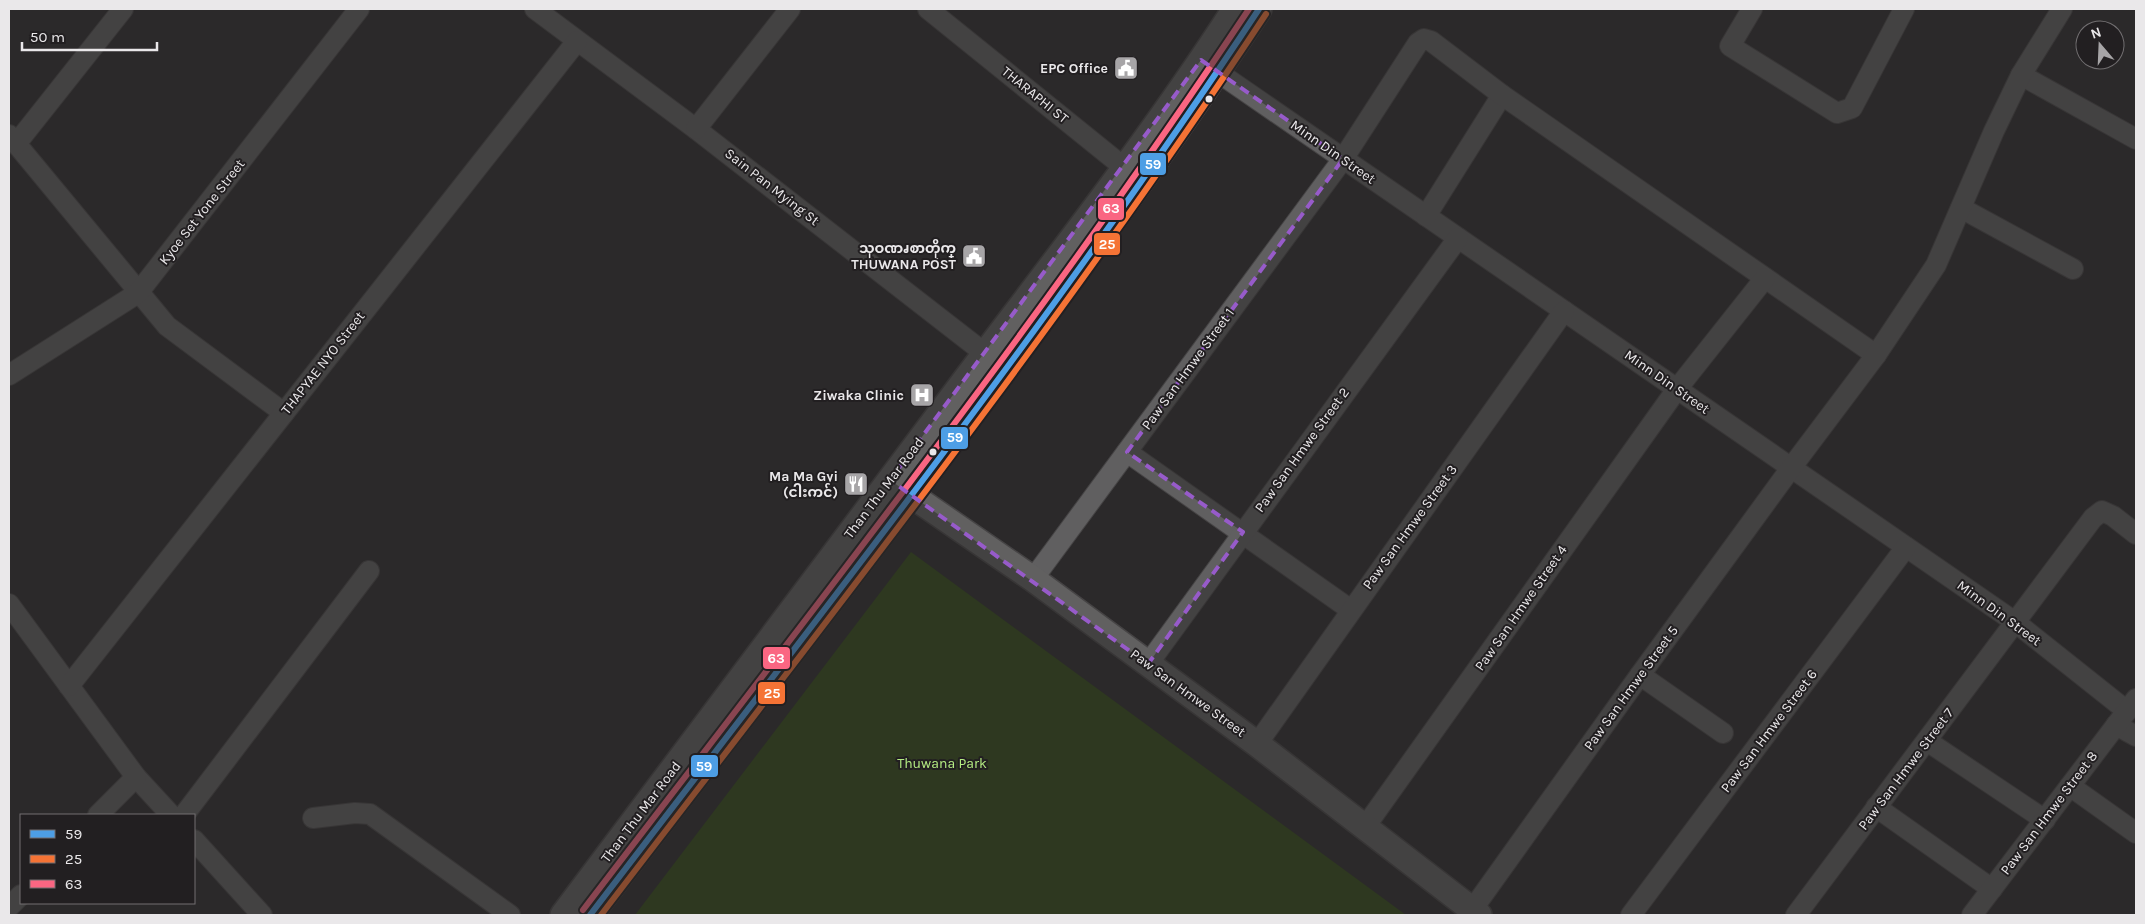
<svg xmlns="http://www.w3.org/2000/svg" width="2145" height="924" font-family="Karla,'Noto Sans Myanmar',sans-serif">
  <style>
    .green { fill: #314a15 }
    .lines { fill: none; stroke-linecap: round; stroke-linejoin: round }
    .minor-casing { stroke: #464445; stroke-width: 22 }
    .major-casing { stroke: #464445; stroke-width: 28 }
    .minor { stroke: #605f60; stroke-width: 20 }
    .major { stroke: #616060; stroke-width: 25 }
    .bus-1-casing { stroke: #221f21; stroke-width: 10 }
    .bus-2-casing { stroke: #221f21; stroke-width: 10 }
    .bus-3-casing { stroke: #221f21; stroke-width: 10 }
    .bus-1 { stroke: #4d9ee5; stroke-width: 6 }
    .bus-2 { stroke: #f57335; stroke-width: 6 }
    .bus-3 { stroke: #fa6682; stroke-width: 6 }
    .marked { fill: none; stroke: #975bca; stroke-width: 4; stroke-dasharray: 10 6; stroke-linejoin: round }
    .bus-dot { fill: #eae8ea; stroke: #221f21; stroke-width: 2 }
    .labels { text-anchor: middle; dominant-baseline: central; stroke-width: 4; stroke-linejoin: round; paint-order: stroke }
    .poi-label { font-size: 14px; font-weight: bold; fill: #eae8ea; stroke: #221f21; text-anchor: end }
    .street-label { font-size: 14px; fill: #eae8ea; stroke: #221f21 }
    .park-label { font-size: 14px; fill: #b5ed83; stroke: #221f21 }
    .line-badge { stroke: #221f21; stroke-width: 2 }
    .badge-label { font-size: 14px; text-anchor: middle; font-weight: bold; fill: #fff }
  </style>
  <rect width="100%" height="100%" fill="#2b292a"/>
  <polygon class="green" points="911,552 1406,915 635,915"/>
  <g class="lines">
    <defs>
      <g id="minor">
        <polyline points="535,9 696,129 996,362"/>
        <polyline points="928,9 1136,177"/>
        <polyline points="1752,9 1730,46 1837,113 1852,108 1904,9"/>
        <polyline points="1206,64 2015,622 2127,711"/>
        <polyline points="2021,75 2136,139"/>
        <polyline points="696,129 790,9"/>
        <polyline points="9,135 167,326 284,413"/>
        <polyline points="16,144 123,9"/>
        <polyline points="1961,208 2073,269"/>
        <polyline points="1426,216 1502,95"/>
        <polyline points="9,375 138,293 359,9"/>
        <polyline points="1127,452 1351,610"/>
        <polyline points="1033,579 1343,159 1418,43 1424,39 1431,41 1502,95 1876,355"/>
        <polyline points="9,604 136,777 171,815"/>
        <polyline points="1148,664 1458,238"/>
        <polyline points="1640,675 1723,733"/>
        <polyline points="69,686 577,41"/>
        <polyline points="2116,725 2136,736"/>
        <polyline points="1927,741 2045,820"/>
        <polyline points="1257,744 1564,311"/>
        <polyline points="2070,786 2136,833"/>
        <polyline points="1876,807 1992,889"/>
        <polyline points="98,815 136,777"/>
        <polyline points="184,815 369,571"/>
        <polyline points="313,818 355,813 370,814 510,915"/>
        <polyline points="1365,827 1677,389 1765,278"/>
        <polyline points="194,840 262,915"/>
        <polyline points="9,907 21,895"/>
        <polyline points="1472,910 1640,675 1791,468 1876,355 1936,265 1994,131 2021,75 2062,9"/>
        <polyline points="1631,915 1906,547"/>
        <polyline points="1796,915 2093,518 2102,511 2113,516 2136,534"/>
        <polyline points="1972,915 2136,699"/>
      </g>
      <g id="major">
        <polyline points="898,486 1033,579 1257,744 1479,915"/>
        <path d="M563 915C697 737 831 559 965 380 1057 258 1152 137 1235 9"/>
        <path d="M590 915C748 708 909 503 1061 292 1129 199 1196 105 1259 9"/>
      </g>
    </defs>
    <use href="#minor" class="minor-casing"/>
    <use href="#major" class="major-casing"/>
    <use href="#minor" class="minor"/>
    <use href="#major" class="major"/>
    <defs>
      <path id="bus-1" d="M590 915C818 617 1052 322 1259 9"/>
      <path id="bus-2" d="M601 915C828 619 1060 325 1266 14"/>
      <path id="bus-3" d="M583 910C810 613 1042 320 1249 9"/>
    </defs>
    <use href="#bus-1" class="bus-1-casing"/>
    <use href="#bus-2" class="bus-2-casing"/>
    <use href="#bus-3" class="bus-3-casing"/>
    <use href="#bus-1" class="bus-1"/>
    <use href="#bus-2" class="bus-2"/>
    <use href="#bus-3" class="bus-3"/>
  </g>
  <path d="M0 0H2145V924H0ZM1201 60 1343 159 1127 452 1243 532 1148 664 890 480Z" fill="#2b292a" fill-opacity=".55" fill-rule="evenodd"/>
  <path class="marked" d="M1201 60 1343 159 1127 452 1243 532 1148 664 890 480Z"/>
  <defs>
    <symbol id="civic-square" viewBox="-11 -11 22 22"><rect x="-9" y="-9" width="18" height="18" rx="4" fill="#a7a5a7" stroke="#221f21"/><path d="M-.6-6.5H3V-4.5H.6V-3L4-1V1h2V6H-6V1h2V-1L-.6-3ZM-1.2 2.5V6h2.4V2.5Z" fill="#fff"/></symbol>
    <symbol id="hospital-square" viewBox="-11 -11 22 22"><rect x="-9" y="-9" width="18" height="18" rx="4" fill="#a7a5a7" stroke="#221f21"/><path d="M-5-5h3v3.5h4V-5h3V5h-3V1.5h-4V5h-3Z" fill="#fff"/></symbol>
    <symbol id="restaurant-square" viewBox="-11 -11 22 22"><rect x="-9" y="-9" width="18" height="18" rx="4" fill="#a7a5a7" stroke="#221f21"/><path d="M-5-6h1v4h1v-4h1v4h1v-4h1v5L-1.5 .5V6h-2V.5L-5-1ZM5-6V6H3V1.5H1.5Q1.5-4 5-6Z" fill="#fff"/></symbol>
  </defs>
  <g fill-rule="evenodd">
    <use href="#civic-square" x="1112" y="54" width="28" height="28"/>
    <use href="#civic-square" x="960" y="242" width="28" height="28"/>
    <use href="#hospital-square" x="908" y="381" width="28" height="28"/>
    <use href="#restaurant-square" x="842" y="470" width="28" height="28"/>
  </g>
  <g class="bus-dot">
    <circle cx="1209" cy="99" r="4.5"/>
    <circle cx="933" cy="452" r="4.5"/>
  </g>
  <g class="labels">
    <g class="poi-label">
      <text x="1108" y="68">EPC Office</text>
      <text x="956" y="248">သုဝဏၧစာတိုက္<tspan x="956" dy="16">THUWANA POST</tspan></text>
      <text x="904" y="395">Ziwaka Clinic</text>
      <text x="838" y="476">Ma Ma Gyi<tspan x="838" dy="16">(ငါးကင်)</tspan></text>
    </g>
    <g class="street-label">
      <text transform="translate(1035 95) rotate(39)">THARAPHI ST</text>
      <text transform="translate(1333 152) rotate(35)">Minn Din Street</text>
      <text transform="translate(772 187) rotate(38)">Sain Pan Mying St</text>
      <text transform="translate(202 212) rotate(-52)">Kyoe Set Yone Street</text>
      <text transform="translate(323 363) rotate(-52)">THAPYAE NYO Street</text>
      <text transform="translate(1188 369) rotate(-54)">Paw San Hmwe Street 1</text>
      <text transform="translate(1667 382) rotate(35)">Minn Din Street</text>
      <text transform="translate(1302 450) rotate(-54)">Paw San Hmwe Street 2</text>
      <text transform="translate(884 488) rotate(-53)">Than Thu Mar Road</text>
      <text transform="translate(1410 527) rotate(-54)">Paw San Hmwe Street 3</text>
      <text transform="translate(1521 608) rotate(-55)">Paw San Hmwe Street 4</text>
      <text transform="translate(1999 613) rotate(36)">Minn Din Street</text>
      <text transform="translate(1631 688) rotate(-54)">Paw San Hmwe Street 5</text>
      <text transform="translate(1188 693) rotate(36)">Paw San Hmwe Street</text>
      <text transform="translate(1769 731) rotate(-53)">Paw San Hmwe Street 6</text>
      <text transform="translate(1906 769) rotate(-53)">Paw San Hmwe Street 7</text>
      <text transform="translate(641 812) rotate(-53)">Than Thu Mar Road</text>
      <text transform="translate(2049 813) rotate(-53)">Paw San Hmwe Street 8</text>
    </g>
    <g class="park-label">
      <text x="942" y="763">Thuwana Park</text>
    </g>
  </g>
  <g class="line-badge">
    <rect x="1139" y="152" width="28" height="24" rx="5" fill="#4d9ee5"/>
    <rect x="1097" y="197" width="28" height="24" rx="5" fill="#fa6682"/>
    <rect x="1093" y="232" width="28" height="24" rx="5" fill="#f57335"/>
    <rect x="940" y="426" width="29" height="24" rx="5" fill="#4d9ee5"/>
    <rect x="762" y="646" width="29" height="24" rx="5" fill="#fa6682"/>
    <rect x="757" y="681" width="29" height="24" rx="5" fill="#f57335"/>
    <rect x="690" y="754" width="29" height="24" rx="5" fill="#4d9ee5"/>
  </g>
  <g class="badge-label">
    <text x="1153" y="169">59</text>
    <text x="1111" y="213">63</text>
    <text x="1107" y="249">25</text>
    <text x="955" y="442">59</text>
    <text x="776" y="663">63</text>
    <text x="772" y="698">25</text>
    <text x="704" y="771">59</text>
  </g>
  <rect width="2145" height="924" fill="none" stroke="#eae8ea" stroke-width="20"/>
  <rect x="20" y="814" width="175" height="90" fill="#221f21" stroke="#726f71"/>
  <rect x="30" y="830" width="25" height="8" fill="#4d9ee5" stroke="#726f71"/>
  <text x="65" y="839" font-size="15" fill="#eae8ea">59</text>
  <rect x="30" y="855" width="25" height="8" fill="#f57335" stroke="#726f71"/>
  <text x="65" y="864" font-size="15" fill="#eae8ea">25</text>
  <rect x="30" y="880" width="25" height="8" fill="#fa6682" stroke="#726f71"/>
  <text x="65" y="889" font-size="15" fill="#eae8ea">63</text>
  <g transform="translate(2100 45) rotate(341)"><circle r="24" fill="#221f21" stroke="#726f71"/>
  <path d="M0-4L9 19L0 12L-9 19Z" fill="#a7a5a7"/>
  <text y="-8" font-size="14" font-weight="bold" text-anchor="middle" fill="#eae8ea">N</text>
  </g>
  <path d="M22 42v8h135v-8" fill="none" stroke="#eae8ea" stroke-width="2.5"/>
  <text x="30" y="42" font-size="15" fill="#eae8ea" stroke="#221f21" stroke-width="4" paint-order="stroke">50 m</text>
</svg>
